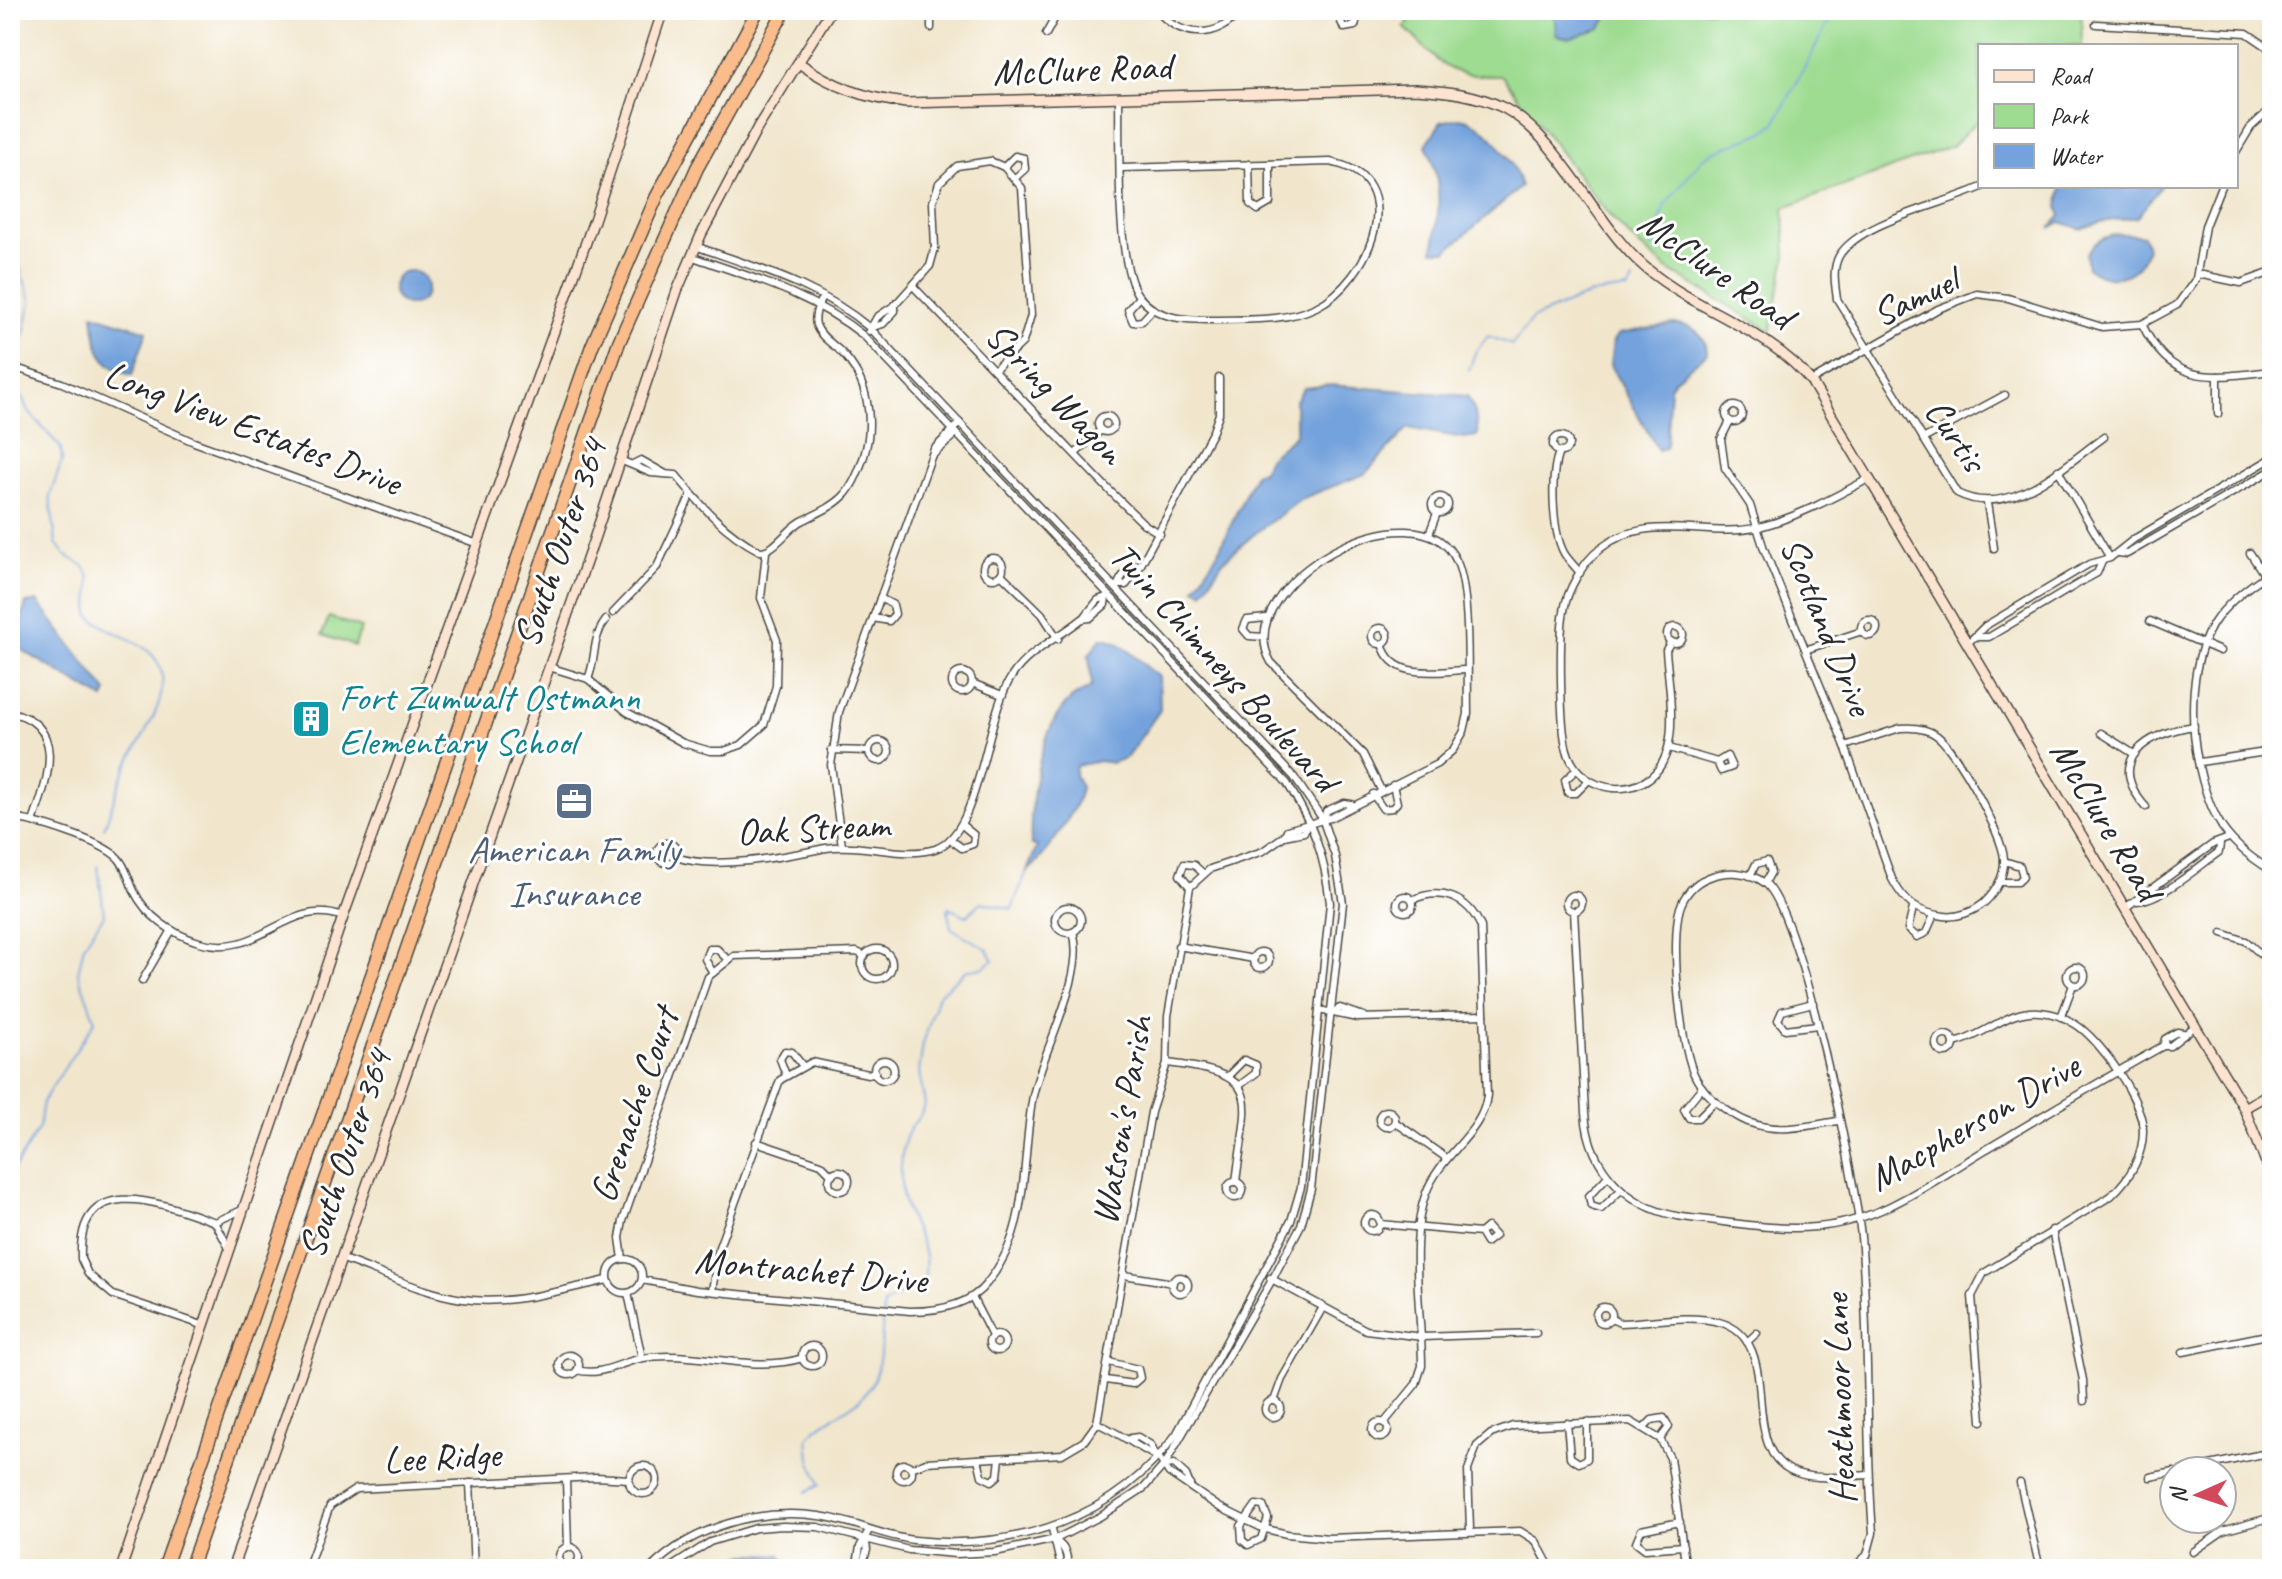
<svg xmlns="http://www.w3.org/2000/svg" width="2282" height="1579" font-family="Caveat,sans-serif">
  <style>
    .green { fill: #9edc91; stroke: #64845e; stroke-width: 2 }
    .water { fill: #73a2dc; stroke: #4f6684; stroke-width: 2 }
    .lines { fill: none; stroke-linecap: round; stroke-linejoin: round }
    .stream { stroke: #73a2dc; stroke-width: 2 }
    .street-casing { stroke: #494743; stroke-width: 9 }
    .secondary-casing { stroke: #494743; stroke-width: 12 }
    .highway-casing { stroke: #494743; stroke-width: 15 }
    .street { stroke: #fff; stroke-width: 6 }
    .secondary { stroke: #fde4d1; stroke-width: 9 }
    .highway { stroke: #fabc8b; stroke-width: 12 }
    .labels { text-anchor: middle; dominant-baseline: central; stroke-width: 6; stroke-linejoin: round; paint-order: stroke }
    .street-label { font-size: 38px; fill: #2b2b2b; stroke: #fff }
    .culture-label { font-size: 38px; fill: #0d838f; stroke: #fff; text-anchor: start }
    .service-label { font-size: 38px; fill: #4e5e75; stroke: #fff }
  </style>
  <rect width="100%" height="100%" fill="#fff"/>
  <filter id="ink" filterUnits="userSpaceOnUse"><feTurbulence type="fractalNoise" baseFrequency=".0125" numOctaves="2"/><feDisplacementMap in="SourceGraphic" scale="16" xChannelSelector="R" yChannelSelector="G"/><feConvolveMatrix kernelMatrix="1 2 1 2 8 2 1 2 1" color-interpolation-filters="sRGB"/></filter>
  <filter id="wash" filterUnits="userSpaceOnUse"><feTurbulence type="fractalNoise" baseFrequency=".006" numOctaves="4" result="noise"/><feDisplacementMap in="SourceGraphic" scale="32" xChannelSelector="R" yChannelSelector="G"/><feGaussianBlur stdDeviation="1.8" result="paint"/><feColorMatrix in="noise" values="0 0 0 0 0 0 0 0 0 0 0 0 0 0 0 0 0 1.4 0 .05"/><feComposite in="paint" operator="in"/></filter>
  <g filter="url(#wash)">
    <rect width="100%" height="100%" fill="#f1e6cc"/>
    <g class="green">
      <path d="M1402 10H2089L2081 17 2082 46H1980V118L1952 146 1784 208 1786 256 1771 331 1667 269 1633 240 1608 214 1502 76C1443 77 1444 66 1404 27L1409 23Z"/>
      <polygon points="329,617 361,628 355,646 322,635"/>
    </g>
    <g class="water">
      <polygon points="1554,10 1611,10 1601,28 1569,38 1556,35"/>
      <path d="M1459 118C1485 120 1515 162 1521 187L1446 251H1433C1440 214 1443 180 1426 145L1441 122Z"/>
      <polygon points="2062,186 2161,186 2137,217 2100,222 2081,229 2061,222 2050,228 2061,216 2058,207"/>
      <path d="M2126 234 2143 236 2147 247C2140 277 2112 286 2088 268L2086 254C2095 240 2108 233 2126 234Z"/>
      <circle cx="410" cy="288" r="17"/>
      <path d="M93 314 147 331 132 375C99 368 96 344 93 314Z"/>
      <path d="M1673 324C1691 324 1707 334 1707 353L1674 380 1670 388 1666 448 1658 450 1610 365 1613 341 1619 334Z"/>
      <polygon points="1330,385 1467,396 1475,412 1478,436 1463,438 1408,428 1365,474 1303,498 1258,531 1223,561 1203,592 1195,588 1218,552 1255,473 1262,471 1268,458 1295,435 1295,402 1304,388"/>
      <polygon points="37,601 107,692 104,699 15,646 26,603"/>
      <path d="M1101 638C1123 638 1141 666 1159 676L1160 710 1127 757 1112 763 1099 761 1076 766 1075 775 1081 787C1078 810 1044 858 1026 873L1037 847 1031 844C1029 805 1039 726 1071 699 1076 695 1085 691 1092 686L1089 655Z"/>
      <polygon points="746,1554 781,1555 791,1569 707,1569"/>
    </g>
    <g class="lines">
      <g class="stream">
        <polyline points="10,240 31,300 19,359"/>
        <polyline points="1652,247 1665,205 1701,160 1715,151 1764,132 1775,123 1835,10"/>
        <polyline points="1469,370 1475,353 1488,336 1512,345 1533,318 1591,294 1628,289 1633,281"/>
        <path d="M14 379 28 411 61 448 62 461 50 496 56 543 65 555 84 566 90 578 89 615C108 633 130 636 147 650 185 681 143 733 128 764 118 784 112 807 104 828"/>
        <polyline points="10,1175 39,1128 43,1101 95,1021 78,973 84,945 104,915 98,866"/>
        <path d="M806 1492 820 1485 810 1459 808 1438C819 1423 839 1415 854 1404 886 1381 880 1339 884 1304L924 1281C931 1246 914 1235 905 1205 899 1186 899 1149 909 1131 914 1122 922 1116 925 1105L919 1072 923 1044 938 995 965 971 982 968 994 960 987 949 951 928 948 908 967 916 981 902 1012 909 1026 873"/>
      </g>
    </g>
  </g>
  <g filter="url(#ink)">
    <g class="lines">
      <defs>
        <g id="street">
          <polyline points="931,10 931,28"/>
          <path d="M1157 10C1178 38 1220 41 1240 10"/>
          <polyline points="1342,10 1340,20 1344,28 1355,26 1359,10"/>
          <polyline points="2096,24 2247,33 2272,50"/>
          <polyline points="1046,34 1059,10"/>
          <path d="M1119 97C1120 140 1115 263 1138 295 1156 320 1187 320 1215 320 1248 319 1285 322 1316 307 1370 281 1413 177 1330 162L1122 168"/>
          <polyline points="2236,152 2251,127 2272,108"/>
          <polyline points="1249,164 1250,204 1258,210 1270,203 1270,164"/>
          <polyline points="1004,167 1015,156 1024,158 1025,169 1015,178"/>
          <path d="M1984 186C1947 204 1860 221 1839 256 1832 269 1835 285 1837 299L1957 493C2010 520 2062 467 2104 437"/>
          <polyline points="2198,274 2241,283 2272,272"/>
          <polyline points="913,286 1109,490 1144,524 1160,534"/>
          <polyline points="1139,297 1128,310 1133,322 1142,321 1153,309"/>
          <path d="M2142 324C2172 387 2211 378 2272 371"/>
          <polyline points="873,327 883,324 895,311 895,305"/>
          <polyline points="869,331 877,317 895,305 930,266 935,248 933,202 939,183 957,166 990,161 1004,167 1022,188 1031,315 1023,342 995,369"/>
          <polyline points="10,366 62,383 194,442 475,543"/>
          <polyline points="2218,376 2218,414"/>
          <polyline points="1811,381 1938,309 1977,294 2008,298 2102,327 2142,324 2177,305 2196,279 2205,226 2221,186"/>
          <circle cx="1734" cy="414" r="8"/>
          <circle cx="1106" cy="424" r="8"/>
          <polyline points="1730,421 1721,439 1725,468 1750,505 1764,549 1845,746"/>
          <circle cx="1561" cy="444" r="8"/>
          <polyline points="1923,439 2005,395"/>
          <path d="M1559 452C1550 474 1552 531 1564 553 1568 560 1575 566 1580 573"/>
          <polyline points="934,454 952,438 952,433"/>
          <polyline points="1075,454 1101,430"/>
          <path d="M620 460 651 473 676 475C701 505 724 533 760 551 775 552 789 526 804 520 842 502 851 496 864 456 875 420 868 379 841 352 833 344 820 337 816 325 814 317 817 309 820 301"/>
          <polyline points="633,464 641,460 664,473"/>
          <polyline points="2058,470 2110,558"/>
          <circle cx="1440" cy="505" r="8"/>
          <polyline points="1987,503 1994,548"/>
          <polyline points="1429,534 1437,513"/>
          <polyline points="2118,553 2127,554 2272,470"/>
          <polyline points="2250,553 2265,576"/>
          <circle cx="993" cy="568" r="10"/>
          <path d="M2272 571C2250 585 2227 602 2213 624 2181 675 2190 777 2222 827 2235 846 2253 859 2272 871"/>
          <polyline points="1001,574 1042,614 1058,639"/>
          <polyline points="1119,585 1126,585 1138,570 1213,431 1219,414 1219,378"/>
          <path d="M1117 587C1121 576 1128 567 1141 564"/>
          <polyline points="613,613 657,567 691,495"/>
          <polyline points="873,618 889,621 895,614 893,605 880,598"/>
          <polyline points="1083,619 1098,600 1106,597"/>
          <circle cx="1869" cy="628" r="8"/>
          <polyline points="2150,621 2220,651"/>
          <circle cx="1675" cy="635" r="8"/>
          <circle cx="1380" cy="636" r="8"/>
          <polyline points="1264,637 1249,636 1243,629 1247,620 1266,618"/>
          <polyline points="1978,637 1989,637 2086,579 2097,573 2102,562"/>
          <path d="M1671 641 1666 650C1668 688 1685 758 1645 781 1616 798 1576 784 1567 750 1560 727 1559 635 1564 611 1567 590 1583 562 1600 549 1648 510 1705 540 1759 527 1798 517 1835 497 1870 478"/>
          <path d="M1382 644C1393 681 1435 671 1466 670"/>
          <polyline points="1967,644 1985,626 2089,564 2110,558 2134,539 2272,458"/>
          <polyline points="1808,649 1862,631"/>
          <polyline points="549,667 588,679 627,712 683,743 710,751 724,751 741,745 764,725 776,686 777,640 761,598 766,552"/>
          <circle cx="962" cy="682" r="10"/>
          <path d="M588 679C597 658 591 639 606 620"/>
          <polyline points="972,683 1002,695"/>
          <path d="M10 712C70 725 46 783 33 822"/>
          <path d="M1900 728C1912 727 1926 728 1936 735 1956 749 2003 835 2004 859 2005 875 1996 892 1984 903 1973 912 1957 918 1944 916 1917 913 1904 902 1892 879L1845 746Z"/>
          <polyline points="2101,733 2134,754"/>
          <circle cx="879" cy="751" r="10"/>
          <polyline points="1669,748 1717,762 1721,771 1732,767 1727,756 1717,762"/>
          <polyline points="831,750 869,751"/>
          <polyline points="2200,762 2272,751"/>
          <polyline points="1576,770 1565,780 1568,793 1576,793 1589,780"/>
          <polyline points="1373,794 1383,809 1392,808 1397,803 1393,785"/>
          <path d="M2146 807C2104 760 2147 733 2194 726"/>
          <polyline points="1325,817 1326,811 1344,803 1351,804"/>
          <path d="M10 818C34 820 102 841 118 858 126 866 129 881 134 891 146 916 172 934 199 942 261 960 286 896 343 917"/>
          <polyline points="1284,836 1304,832 1307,825"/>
          <polyline points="951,840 962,848 973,844 974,835 962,825"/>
          <circle cx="667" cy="853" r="10"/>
          <polyline points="842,846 831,765 839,712 934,449 960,423"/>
          <path d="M676 857C716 871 785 856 826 848 862 842 902 859 935 849 981 834 984 718 1012 676 1027 652 1060 637 1082 619L1090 618 1105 605 1106 597"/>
          <polyline points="1750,876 1756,864 1767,861 1771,872 1765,883"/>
          <polyline points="1999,882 2018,882 2023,877 2020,866 2004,861"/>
          <polyline points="1190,887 1180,875 1184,864 1194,865 1204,874"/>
          <circle cx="1574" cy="903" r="8"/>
          <circle cx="1405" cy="904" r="8"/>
          <path d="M2135 901C2159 902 2199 866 2219 852L2220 844"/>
          <circle cx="1068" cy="920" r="13"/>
          <polyline points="1913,908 1908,929 1917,937 1926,933 1934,915"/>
          <polyline points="2125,908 2213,844 2229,838"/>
          <path d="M1574 911 1585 1113C1589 1172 1632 1212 1690 1218 1731 1222 1775 1231 1816 1227 1880 1222 1932 1182 1985 1150 2044 1115 2103 1079 2163 1046H2170L2194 1027"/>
          <polyline points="2222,933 2246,941 2272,964"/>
          <polyline points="1178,946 1254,959"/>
          <circle cx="877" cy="964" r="15"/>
          <circle cx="1261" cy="960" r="8"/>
          <polyline points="2264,958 2272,946"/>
          <circle cx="2076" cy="976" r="9"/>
          <polyline points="713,973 705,959 709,949 717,949 727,959"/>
          <polyline points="142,981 172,930"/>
          <polyline points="1813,1003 1782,1011 1778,1020 1785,1029 1818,1025"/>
          <polyline points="1319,1010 1357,1018 1484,1015"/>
          <polyline points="1333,1012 1340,1008 1364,1016"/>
          <polyline points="2061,1017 2073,985"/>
          <circle cx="1945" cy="1044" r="9"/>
          <path d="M1954 1043C1984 1037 2009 1008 2040 1012 2052 1013 2065 1017 2075 1024 2101 1040 2143 1101 2143 1131 2143 1158 2129 1179 2111 1196L1984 1273 1972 1296 1982 1421"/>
          <polyline points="2163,1046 2165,1039 2177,1032 2183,1033"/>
          <circle cx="884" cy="1070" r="10"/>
          <path d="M1167 1063C1268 1075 1246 1096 1236 1182"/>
          <polyline points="786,1075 780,1059 785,1051 792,1052 802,1065"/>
          <polyline points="1229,1075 1244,1060 1256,1065 1256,1073 1240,1085"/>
          <polyline points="1702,1087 1684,1109 1689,1118 1698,1118 1715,1101"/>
          <circle cx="1387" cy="1119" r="8"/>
          <path d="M1837 1121C1807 1126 1778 1134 1748 1122 1729 1114 1708 1098 1697 1080 1680 1052 1670 940 1680 908 1684 895 1694 883 1707 878 1726 870 1748 871 1765 883 1800 910 1856 1183 1861 1237 1870 1335 1865 1434 1873 1533L1867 1555 1852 1569"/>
          <polyline points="1395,1122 1445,1157"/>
          <polyline points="756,1142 821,1164 832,1175"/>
          <circle cx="839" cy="1181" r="10"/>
          <polyline points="1608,1176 1589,1196 1591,1206 1601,1209 1621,1190"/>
          <circle cx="1235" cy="1190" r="8"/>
          <circle cx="1372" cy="1223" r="8"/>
          <polyline points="215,1222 229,1248"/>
          <polyline points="1380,1224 1480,1233 1487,1227 1495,1236 1486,1243 1480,1233"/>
          <polyline points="2052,1230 2083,1380 2084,1401"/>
          <path d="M340 1258C380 1272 421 1293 463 1299 511 1306 561 1290 608 1280"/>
          <circle cx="625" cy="1276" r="17"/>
          <polyline points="623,1259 620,1238 623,1221 708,977 734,956 857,952 865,956"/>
          <polyline points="1124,1275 1173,1283"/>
          <circle cx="1180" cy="1285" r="8"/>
          <polyline points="1270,1278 1366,1330 1422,1337 1536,1333"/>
          <path d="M642 1280 697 1290 910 1311C938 1311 969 1306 987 1283 1031 1230 1021 1158 1033 1096 1042 1051 1087 974 1073 932"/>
          <polyline points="712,1291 719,1247 780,1080 812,1062 868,1074 875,1072"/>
          <polyline points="628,1293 642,1358"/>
          <polyline points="972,1297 992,1336"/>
          <circle cx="1604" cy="1315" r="8"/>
          <path d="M1611 1319 1620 1323C1650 1322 1689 1314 1719 1322 1790 1341 1731 1454 1800 1474 1821 1480 1846 1476 1868 1475"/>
          <path d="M202 1325 113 1295 88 1274 81 1259C77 1167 166 1205 215 1222L242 1210"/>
          <circle cx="997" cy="1343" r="8"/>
          <polyline points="1747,1342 1757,1333"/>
          <circle cx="812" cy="1356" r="10"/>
          <polyline points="2183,1352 2272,1334"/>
          <circle cx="569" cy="1365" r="10"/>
          <path d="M577 1370C601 1377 620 1362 643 1358 696 1349 751 1374 803 1358"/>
          <polyline points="1106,1380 1133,1384 1140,1378 1138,1369 1109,1362"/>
          <polyline points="1274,1401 1282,1379 1322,1309"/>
          <circle cx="1273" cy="1409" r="8"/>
          <circle cx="1380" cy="1430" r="8"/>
          <path d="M1097 1423C1121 1434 1137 1447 1159 1458L1169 1473 1219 1507 1262 1528 1287 1534 1329 1538 1520 1531 1536 1541 1551 1569"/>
          <path d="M1384 1423 1416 1384 1422 1366C1422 1314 1408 1241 1426 1193 1441 1153 1483 1134 1487 1095L1481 927C1468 897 1441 887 1412 900"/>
          <polyline points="1567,1423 1570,1457 1579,1463 1587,1459 1587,1422"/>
          <polyline points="1645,1427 1652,1420 1664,1418 1669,1427 1660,1439"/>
          <polyline points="1131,1438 1138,1437 1151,1445 1155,1455"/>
          <polyline points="978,1459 982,1476 992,1481 998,1476 1000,1458"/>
          <circle cx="904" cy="1472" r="8"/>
          <polyline points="1166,1465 1174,1464 1186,1475 1190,1485"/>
          <circle cx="643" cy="1480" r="14"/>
          <path d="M911 1468 926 1462 1062 1454 1084 1441 1097 1423 1151 1112 1167 1063 1168 1016 1190 887 1210 869 1263 851 1284 836 1287 830 1330 818 1437 764 1453 750 1464 731 1468 714C1467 676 1471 594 1457 562 1420 477 1227 585 1271 662L1363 754 1381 790"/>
          <polyline points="2181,1471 2272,1452"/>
          <polyline points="2150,1477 2174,1472"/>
          <polyline points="566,1479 568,1547"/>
          <polyline points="470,1483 474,1569"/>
          <polyline points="2020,1483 2040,1569"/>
          <polygon points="1256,1505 1263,1506 1268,1518 1261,1539 1248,1545 1242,1540 1241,1526"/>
          <polyline points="1680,1522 1641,1530 1636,1542 1645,1549 1683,1546"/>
          <polyline points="1052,1529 1060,1563 1066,1569"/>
          <polyline points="1470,1530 1468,1470 1477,1446 1491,1434 1513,1426 1630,1421 1660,1439 1670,1458 1686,1569"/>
          <path d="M1056 1541C1066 1548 1069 1557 1066 1569"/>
          <circle cx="569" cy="1557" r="10"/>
          <polyline points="2193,1552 2223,1531 2272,1517"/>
          <polyline points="307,1569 330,1506 356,1489 596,1477 629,1479"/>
          <path d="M650 1569C693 1526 759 1508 819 1516 851 1520 881 1536 914 1540 1015 1551 1116 1519 1177 1433L1291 1221 1301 1187 1330 903C1324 853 1314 826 1287 783L864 336C813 295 754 278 693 257"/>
          <path d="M668 1569 710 1542 756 1528 783 1526 818 1527 909 1550 956 1554 995 1552 1033 1544 1056 1539 1101 1516 1144 1488 1165 1464 1272 1280 1301 1225 1311 1189 1343 903 1335 856 1322 818 1294 777 871 329C819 285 761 269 698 247"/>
          <polyline points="856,1569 860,1547 869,1530"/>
          <polyline points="861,1569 867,1550 866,1542"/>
          <polyline points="1785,1569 1796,1569"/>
        </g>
        <g id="secondary">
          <path d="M799 63C833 87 865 98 906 103L1415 89C1446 91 1476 94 1504 108 1558 137 1592 216 1636 259 1687 309 1765 325 1811 381L2244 1108 2272 1177"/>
          <polyline points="2244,1108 2272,1092"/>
          <polyline points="121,1569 343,917 594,220 663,10"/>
          <polyline points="232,1569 590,551 677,291 701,235 758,127 831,10"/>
        </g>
        <g id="highway">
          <polyline points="164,1569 592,346 657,196 758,10"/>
          <polyline points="190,1569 619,342 697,168 785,10"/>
        </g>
      </defs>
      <use href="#street" class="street-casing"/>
      <use href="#secondary" class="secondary-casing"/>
      <use href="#highway" class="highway-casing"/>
      <use href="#street" class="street"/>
      <use href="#secondary" class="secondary"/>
      <use href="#highway" class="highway"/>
    </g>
  </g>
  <defs>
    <symbol id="building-square" viewBox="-11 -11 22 22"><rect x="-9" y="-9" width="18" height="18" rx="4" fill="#0f9aa8" stroke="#fff"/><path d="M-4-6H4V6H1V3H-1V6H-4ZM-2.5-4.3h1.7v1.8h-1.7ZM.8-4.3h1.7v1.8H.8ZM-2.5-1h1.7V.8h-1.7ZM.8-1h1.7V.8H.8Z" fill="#fff"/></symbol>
    <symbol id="office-square" viewBox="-11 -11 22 22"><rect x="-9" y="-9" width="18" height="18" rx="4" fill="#5c6f8a" stroke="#fff"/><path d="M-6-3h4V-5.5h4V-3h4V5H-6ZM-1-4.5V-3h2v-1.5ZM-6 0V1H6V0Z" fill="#fff"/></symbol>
  </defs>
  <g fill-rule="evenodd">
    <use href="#building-square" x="289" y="697" width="44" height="44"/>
    <use href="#office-square" x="552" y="779" width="44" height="44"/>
  </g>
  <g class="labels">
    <g class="street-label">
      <text transform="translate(1082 69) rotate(-2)">McClure Road</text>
      <text transform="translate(1716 269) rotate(35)">McClure Road</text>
      <text transform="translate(1915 297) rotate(-25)">Samuel</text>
      <text transform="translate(1055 393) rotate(46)">Spring Wagon</text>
      <text transform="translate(253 428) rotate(21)">Long View Estates Drive</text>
      <text transform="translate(1956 435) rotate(56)">Curtis</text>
      <text transform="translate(560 543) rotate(-71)">South Outer 364</text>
      <text transform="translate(1827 626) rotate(68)">Scotland Drive</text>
      <text transform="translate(1224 667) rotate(48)">Twin Chimneys Boulevard</text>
      <text transform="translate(2106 820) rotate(59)">McClure Road</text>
      <text transform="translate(813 828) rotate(-3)">Oak Stream</text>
      <text transform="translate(634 1105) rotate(-71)">Grenache Court</text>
      <text transform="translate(1122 1120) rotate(-80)">Watson's Parish</text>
      <text transform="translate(1974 1122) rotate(-30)">Macpherson Drive</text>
      <text transform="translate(345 1154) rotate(-71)">South Outer 364</text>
      <text transform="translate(811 1270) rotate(5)">Montrachet Drive</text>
      <text transform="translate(1839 1399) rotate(-92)">Heathmoor Lane</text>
      <text transform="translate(442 1457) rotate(-3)">Lee Ridge</text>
    </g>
    <g class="culture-label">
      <text x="339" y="697">Fort Zumwalt Ostmann<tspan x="339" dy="44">Elementary School</tspan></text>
    </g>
    <g class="service-label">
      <text x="574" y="849">American Family<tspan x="574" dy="44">Insurance</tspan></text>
    </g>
  </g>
  <rect width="2282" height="1579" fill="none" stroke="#fff" stroke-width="40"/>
  <rect x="1978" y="44" width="260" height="144" fill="#ffffff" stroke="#aaaaaa" stroke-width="2"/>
  <rect x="1994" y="70" width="40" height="12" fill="#fde4d1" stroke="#aaaaaa" stroke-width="2"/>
  <text x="2050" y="84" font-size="24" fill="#2b2b2b">Road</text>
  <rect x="1994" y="104" width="40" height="24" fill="#9edc91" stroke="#aaaaaa" stroke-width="2"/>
  <text x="2050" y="124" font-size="24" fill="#2b2b2b">Park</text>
  <rect x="1994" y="144" width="40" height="24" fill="#73a2dc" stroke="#aaaaaa" stroke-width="2"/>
  <text x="2050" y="164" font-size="24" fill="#2b2b2b">Water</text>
  <g transform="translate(2198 1495) rotate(267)"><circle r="38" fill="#ffffff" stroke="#aaaaaa" stroke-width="2"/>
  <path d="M0-6L14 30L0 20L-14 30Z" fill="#d1495b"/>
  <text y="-12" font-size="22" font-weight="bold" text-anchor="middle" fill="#2b2b2b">N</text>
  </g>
</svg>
